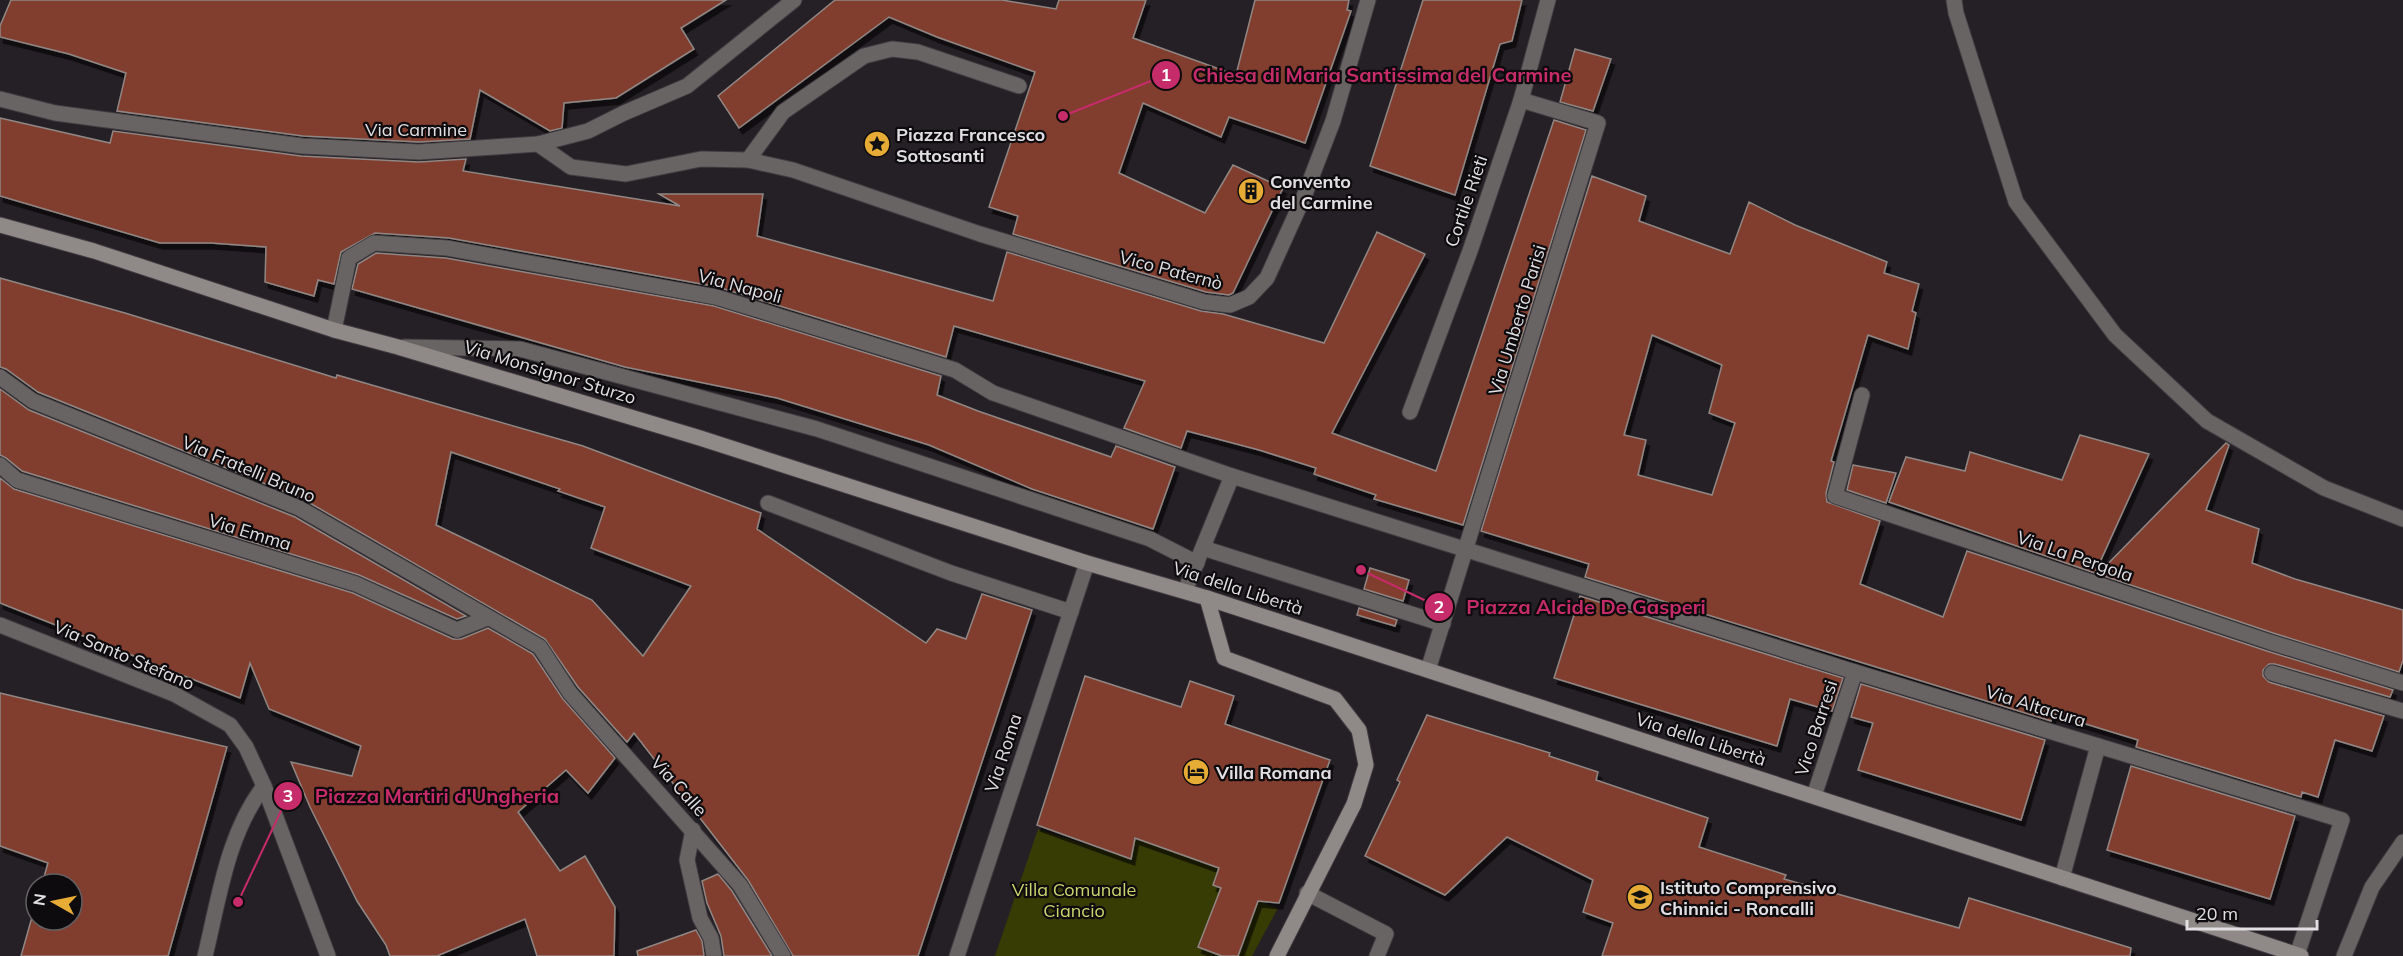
<svg xmlns="http://www.w3.org/2000/svg" width="2403" height="956" font-family="Mulish,sans-serif">
  <style>
    .green { fill: #373b04 }
    .building { fill: #813d2e; stroke: #908784; stroke-width: 1.5; fill-rule: evenodd; filter: url(#shadow) }
    .lines { fill: none; stroke-linecap: round; stroke-linejoin: round }
    .lane-casing { stroke: #3f3b40; stroke-width: 17 }
    .street-casing { stroke: #3f3b40; stroke-width: 17 }
    .secondary-casing { stroke: #3f3b40; stroke-width: 17 }
    .lane { stroke: #686463; stroke-width: 15 }
    .street { stroke: #686463; stroke-width: 15 }
    .secondary { stroke: #8f8a87; stroke-width: 15 }
    .labels { text-anchor: middle; dominant-baseline: central; stroke-width: 4.5; stroke-linejoin: round; paint-order: stroke }
    .street-label { font-size: 18px; fill: #e2dfe3; stroke: #0d0b0d }
    .poi-label { font-size: 18px; font-weight: bold; fill: #e2dfe3; stroke: #0d0b0d; text-anchor: start }
    .park-label { font-size: 18px; fill: #ccd56e; stroke: #0d0b0d }
    .leader { fill: none; stroke: #c52c69; stroke-width: 2 }
    .callout-dot { fill: #c52c69; stroke: #0d0b0d; stroke-width: 2 }
    .mark-label { font-size: 18px; text-anchor: middle; font-weight: bold; fill: #fff }
    .callout-label { font-size: 20px; text-anchor: middle; font-weight: bold; fill: #c52c69; stroke: #0d0b0d; stroke-width: 4.5; stroke-linejoin: round; paint-order: stroke }
  </style>
  <defs>
    <filter id="shadow"><feDropShadow dx="3.5" dy="6" stdDeviation="0" flood-color="#0009"/></filter>
  </defs>
  <rect width="100%" height="100%" fill="#252025"/>
  <polygon class="green" points="1038,829 1131,859 1135,838 1219,868 1213,885 1278,908 1252,956 995,956"/>
  <g class="building">
    <polygon points="11,0 726,0 681,28 694,49 616,98 564,103 562,128 550,131 480,90 470,139 419,142 303,136 117,111 126,73 69,54 0,37 0,26"/>
    <polygon points="835,0 1002,0 1056,9 1059,0 1146,0 1133,38 1236,75 1255,0 1349,0 1347,10 1351,11 1305,143 1229,117 1221,137 1143,103 1119,173 1205,213 1233,165 1283,188 1233,293 1229,295 1206,292 1013,234 1018,216 989,207 1035,72 937,37 889,17 739,128 718,96"/>
    <polygon points="1423,0 1522,0 1512,41 1500,44 1455,195 1370,166"/>
    <polygon points="1575,49 1611,59 1593,111 1560,102"/>
    <polygon points="0,118 110,143 113,131 301,156 419,162 466,159 463,171 680,206 659,194 763,194 757,236 993,301 1007,252 1201,311 1223,314 1324,343 1377,232 1425,254 1332,433 1436,471 1554,120 1586,130 1463,525 1374,499 1376,495 1314,474 1316,468 1259,450 1187,431 1181,448 1124,428 1145,381 954,326 946,357 718,287 449,238 375,233 341,252 334,284 318,280 314,296 265,282 266,247 211,243 160,243 0,196"/>
    <path d="M1592 176 1646 196 1639 221 1730 254 1749 202 1795 225 1887 262 1884 273 1919 284 1912 311 1916 313 1908 349 1868 335 1831 461 1834 462 1826 493 1827 502 1880 521 1860 584 1943 617 1967 551 2267 651 2393 690 2390 697 2275 664H2269L2263 670V676L2269 682 2384 716 2372 751 2335 740 2318 797 2302 792 2301 797 2136 747 2138 740 2053 714 2051 721 1585 577 1589 564 1481 531ZM1652 335 1722 365 1709 413 1735 423 1712 495 1638 475 1646 440 1624 435Z"/>
    <polygon points="376,253 446,258 714,306 941,376 937,395 978,411 1111,457 1116,446 1175,467 1153,529 1032,489 929,445 777,398 625,367 352,289 358,264"/>
    <path d="M0 278 125 313 336 378 337 375 583 446 761 513 757 529 926 643 937 629 966 639 982 594 1032 610 918 956H793L748 880 634 733 627 742 578 687 545 639 303 499 38 392 6 369 0 367ZM451 452 560 489 558 491 605 507 591 548 691 586 643 656 592 600 436 525Z"/>
    <polygon points="0,389 29,410 295,517 466,616 457,619 359,575 22,471 6,458 0,455"/>
    <polygon points="2080,435 2149,454 2095,573 1889,502 1906,457 1965,471 1970,452 2062,480"/>
    <polygon points="2226,443 2229,445 2206,510 2259,529 2252,563 2295,579 2403,610 2403,660 2399,672 2273,633 2098,574"/>
    <polygon points="1853,465 1896,473 1886,503 1847,490"/>
    <polygon points="0,478 14,489 353,593 453,639 461,639 488,628 533,654 563,699 615,758 588,793 566,770 518,812 560,871 585,856 615,907 614,956 537,956 525,919 437,956 390,956 386,945 357,901 310,807 291,762 352,776 361,746 269,709 250,663 240,698 0,603"/>
    <polygon points="1370,568 1409,580 1403,601 1364,589"/>
    <polygon points="1580,596 1843,678 1832,711 1790,699 1777,746 1554,678"/>
    <polygon points="1359,608 1397,620 1395,626 1357,615"/>
    <polygon points="1085,676 1181,707 1190,681 1234,696 1225,724 1330,760 1279,903 1258,901 1238,956 1222,956 1198,947 1221,888 1213,885 1219,868 1135,838 1131,859 1037,825"/>
    <polygon points="1861,684 2045,740 2021,820 1858,770 1873,723 1851,717"/>
    <polygon points="0,693 227,747 168,956 21,956 36,903 36,920 72,920 72,884 42,884 48,863 0,846"/>
    <polygon points="1427,715 1550,753 1549,756 1598,772 1596,780 1708,818 1699,847 1786,875 1784,879 1959,928 1969,898 2131,948 2130,956 1602,956 1613,923 1583,912 1593,880 1507,837 1445,895 1365,856 1400,782 1397,780"/>
    <polygon points="2131,766 2295,816 2270,899 2107,850"/>
    <polygon points="718,874 732,891 772,956 724,956 721,936 707,903 702,881"/>
    <polygon points="696,930 702,941 704,956 638,956 637,951"/>
  </g>
  <g class="lines">
    <defs>
      <g id="lane">
        <polyline points="748,160 783,112 864,56 892,49 918,52 1019,86"/>
        <polyline points="768,503 951,573 1071,612"/>
        <polyline points="1203,548 1443,624"/>
        <polyline points="2272,673 2403,711"/>
        <path d="M205 956C219 899 227 834 264 786"/>
      </g>
      <g id="street">
        <polyline points="1954,0 1956,13 2016,202 2115,335 2207,421 2324,488 2403,519"/>
        <polyline points="0,99 55,113 302,146 419,152 538,144 588,131 624,113 687,86 794,0"/>
        <polyline points="538,144 571,167 626,174 701,159 748,160 793,170 980,234 1204,302 1230,305 1249,297 1267,278 1305,194 1333,121 1368,0"/>
        <polyline points="334,330 349,258 374,243 447,248 716,297 955,370 993,393 1232,476 1855,672 2342,820 2297,955"/>
        <polyline points="404,347 520,349 817,429 1150,539 1197,563"/>
        <polyline points="0,377 33,401 299,508 540,647 570,693 740,885 783,956"/>
        <polyline points="1862,395 1835,496 2270,642 2403,683"/>
        <polyline points="1410,412 1470,251 1521,100 1548,0"/>
        <polyline points="0,465 17,480 356,584 457,630 487,618"/>
        <polyline points="1185,591 1232,476"/>
        <polyline points="0,625 174,694 230,725 246,747 264,786 328,956"/>
        <polyline points="1428,670 1598,123 1521,100"/>
        <polyline points="1814,796 1855,672"/>
        <polyline points="693,830 687,860 700,918 711,938 714,956"/>
        <polyline points="2062,878 2098,746"/>
        <polyline points="1307,893 1386,934 1377,956"/>
        <polyline points="957,956 1087,563"/>
        <polyline points="2344,956 2372,887 2403,842"/>
      </g>
      <g id="secondary">
        <polyline points="0,225 94,251 334,330 398,347 700,438 1087,563 1207,598 2301,956"/>
        <polyline points="1207,598 1224,658 1335,699 1359,730 1366,765 1354,804 1277,956"/>
      </g>
    </defs>
    <use href="#lane" class="lane-casing"/>
    <use href="#street" class="street-casing"/>
    <use href="#secondary" class="secondary-casing"/>
    <use href="#lane" class="lane"/>
    <use href="#street" class="street"/>
    <use href="#secondary" class="secondary"/>
  </g>
  <defs>
    <symbol id="sight-disc" viewBox="-11 -11 22 22"><circle r="9.5" fill="#e7ac36" stroke="#0d0b0d"/><path d="M0-6L1.8-2.2L6-1.7L2.9 1.2L3.7 5.4L0 3.3L-3.7 5.4L-2.9 1.2L-6-1.7L-1.8-2.2Z" fill="#111"/></symbol>
    <symbol id="building-disc" viewBox="-11 -11 22 22"><circle r="9.5" fill="#e7ac36" stroke="#0d0b0d"/><path d="M-4-6H4V6H1V3H-1V6H-4ZM-2.5-4.3h1.7v1.8h-1.7ZM.8-4.3h1.7v1.8H.8ZM-2.5-1h1.7V.8h-1.7ZM.8-1h1.7V.8H.8Z" fill="#111"/></symbol>
    <symbol id="hotel-disc" viewBox="-11 -11 22 22"><circle r="9.5" fill="#e7ac36" stroke="#0d0b0d"/><path d="M-6-4.5h1.5V1H6V5H4.5V3h-9V5H-6ZM-4 0a1.8 1.8 0 1 1 3.6 0ZM.5 0V-2.5h3Q6-2.5 6 0Z" fill="#111"/></symbol>
    <symbol id="school-disc" viewBox="-11 -11 22 22"><circle r="9.5" fill="#e7ac36" stroke="#0d0b0d"/><path d="M0-5L7-2L0 1L-7-2ZM-4 1L0 2.5L4 1V4Q0 6-4 4Z" fill="#111"/></symbol>
  </defs>
  <g fill-rule="evenodd">
    <use href="#sight-disc" x="862" y="129" width="30" height="30"/>
    <use href="#building-disc" x="1236" y="176" width="30" height="30"/>
    <use href="#hotel-disc" x="1181" y="757" width="30" height="30"/>
    <use href="#school-disc" x="1625" y="882" width="30" height="30"/>
  </g>
  <g class="labels">
    <g class="street-label">
      <text x="416" y="129">Via Carmine</text>
      <text transform="translate(1466 201) rotate(-71)">Cortile Rieti</text>
      <text transform="translate(1171 270) rotate(15)">Vico Paternò</text>
      <text transform="translate(740 286) rotate(15)">Via Napoli</text>
      <text transform="translate(1517 320) rotate(-73)">Via Umberto Parisi</text>
      <text transform="translate(550 372) rotate(17)">Via Monsignor Sturzo</text>
      <text transform="translate(249 469) rotate(23)">Via Fratelli Bruno</text>
      <text transform="translate(250 532) rotate(17)">Via Emma</text>
      <text transform="translate(2075 556) rotate(19)">Via La Pergola</text>
      <text transform="translate(1238 588) rotate(18)">Via della Libertà</text>
      <text transform="translate(124 655) rotate(23)">Via Santo Stefano</text>
      <text transform="translate(2036 706) rotate(17)">Via Altacura</text>
      <text transform="translate(1816 728) rotate(-72)">Vico Barresi</text>
      <text transform="translate(1701 739) rotate(18)">Via della Libertà</text>
      <text transform="translate(1003 753) rotate(-72)">Via Roma</text>
      <text transform="translate(679 786) rotate(48)">Via Calle</text>
    </g>
    <g class="poi-label">
      <text x="896" y="134">Piazza Francesco<tspan x="896" dy="21">Sottosanti</tspan></text>
      <text x="1270" y="181">Convento<tspan x="1270" dy="21">del Carmine</tspan></text>
      <text x="1216" y="772">Villa Romana</text>
      <text x="1660" y="887">Istituto Comprensivo<tspan x="1660" dy="21">Chinnici - Roncalli</tspan></text>
    </g>
    <g class="park-label">
      <text x="1074" y="889">Villa Comunale<tspan x="1074" dy="21">Ciancio</tspan></text>
    </g>
  </g>
  <path class="leader" d="M1063 116L1166 75M1361 570L1439 607M238 902L288 796"/>
  <g class="callout-dot">
    <circle cx="1063" cy="116" r="6"/>
    <circle cx="1361" cy="570" r="6"/>
    <circle cx="238" cy="902" r="6"/>
    <circle cx="1166" cy="75" r="15"/>
    <circle cx="1439" cy="607" r="15"/>
    <circle cx="288" cy="796" r="15"/>
  </g>
  <g class="mark-label">
    <text x="1166" y="81">1</text>
    <text x="1439" y="613">2</text>
    <text x="288" y="802">3</text>
  </g>
  <g class="callout-label">
    <text x="1382" y="82">Chiesa di Maria Santissima del Carmine</text>
    <text x="1586" y="614">Piazza Alcide De Gasperi</text>
    <text x="437" y="803">Piazza Martiri d'Ungheria</text>
  </g>
  <g transform="translate(54 902) rotate(279)"><circle r="28" fill="#0d0b0d" stroke="#626063" stroke-width="1.5"/>
  <path d="M0-4.5L10 22L0 15L-10 22Z" fill="#e7ac36"/>
  <text y="-9" font-size="16" font-weight="bold" text-anchor="middle" fill="#e2dfe3">N</text>
  </g>
  <path d="M2187 920v9h130v-9" fill="none" stroke="#e2dfe3" stroke-width="3"/>
  <text x="2196" y="920" font-size="18" fill="#e2dfe3" stroke="#0d0b0d" stroke-width="4.5" paint-order="stroke">20 m</text>
</svg>
